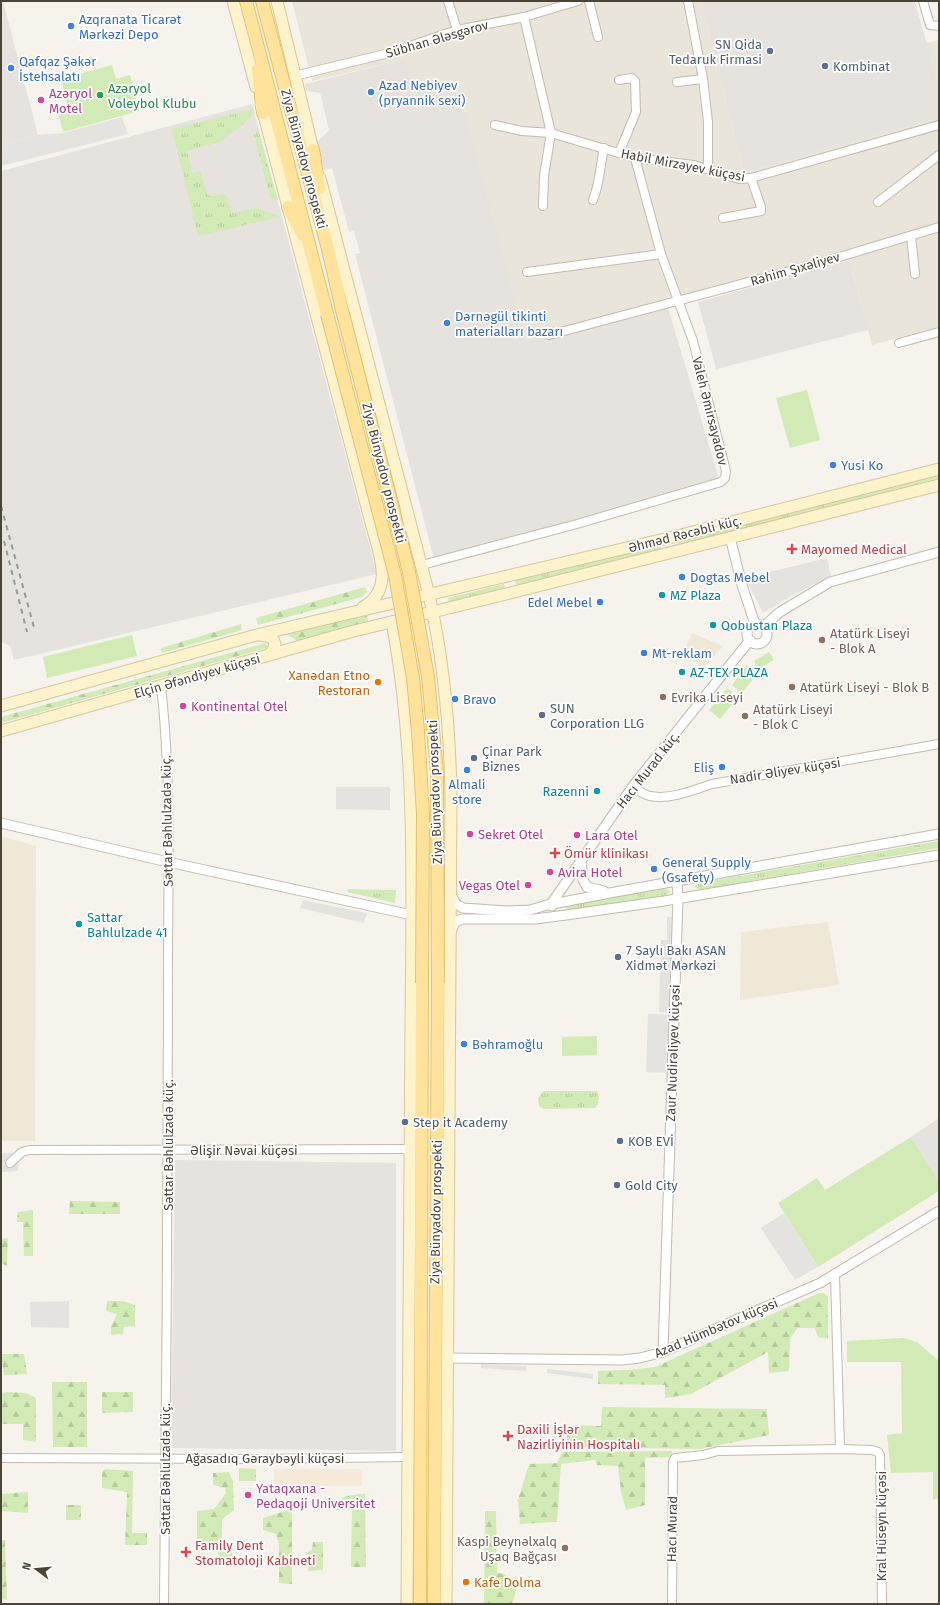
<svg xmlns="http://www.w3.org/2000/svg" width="940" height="1605" font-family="'Fira Sans',sans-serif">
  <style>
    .residential { fill: #eae5da }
    .commercial { fill: #f7ead8 }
    .industrial { fill: #e6e2dd }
    .education { fill: #efe8d6 }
    .grass { fill: url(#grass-tufts) }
    .forest { fill: url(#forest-firs) }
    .park { fill: #d2eab5 }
    .parking { fill: #e5e3e0 }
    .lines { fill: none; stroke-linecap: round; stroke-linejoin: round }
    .minor-casing { stroke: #c2bbae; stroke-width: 10 }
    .tertiary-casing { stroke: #c2bbae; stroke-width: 11 }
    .secondary-casing { stroke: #d6c79b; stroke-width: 13 }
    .primary-casing { stroke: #e6c16a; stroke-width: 14 }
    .minor { stroke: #fff; stroke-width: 8 }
    .tertiary { stroke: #fff; stroke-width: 9 }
    .secondary { stroke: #fff3cd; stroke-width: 11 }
    .primary { stroke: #ffe39c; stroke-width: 12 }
    .rail { stroke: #9a9a9a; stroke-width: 2; stroke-dasharray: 5 5; stroke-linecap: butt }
    .primary-bridge-casing { stroke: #e6c16a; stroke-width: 14; stroke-linecap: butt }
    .primary-bridge { stroke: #ffe39c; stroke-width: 12 }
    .shop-dot { fill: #3f7fe0; stroke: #fff; stroke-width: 1.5 }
    .service-dot { fill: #5c6f8a; stroke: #fff; stroke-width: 1.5 }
    .leisure-dot { fill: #2e9e5b; stroke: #fff; stroke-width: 1.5 }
    .hotel-dot { fill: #d1479c; stroke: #fff; stroke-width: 1.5 }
    .health-dot { fill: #e0444e; stroke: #fff; stroke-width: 1.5 }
    .culture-dot { fill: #0f9aa8; stroke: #fff; stroke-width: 1.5 }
    .education-dot { fill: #8d6e63; stroke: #fff; stroke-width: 1.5 }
    .food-dot { fill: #e8710a; stroke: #fff; stroke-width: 1.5 }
    .labels { text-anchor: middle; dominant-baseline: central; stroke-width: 3.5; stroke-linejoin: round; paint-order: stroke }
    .shop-label { font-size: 13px; fill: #366cbe; stroke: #fff; text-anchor: start }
    .street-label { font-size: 13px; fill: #4b4439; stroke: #fff }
    .service-label { font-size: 13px; fill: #4e5e75; stroke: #fff; text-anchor: start }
    .leisure-label { font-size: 13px; fill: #27864d; stroke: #fff; text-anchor: start }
    .hotel-label { font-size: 13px; fill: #b23c85; stroke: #fff; text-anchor: start }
    .health-label { font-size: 13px; fill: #be3a42; stroke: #fff; text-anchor: start }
    .culture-label { font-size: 13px; fill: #0d838f; stroke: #fff; text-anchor: start }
    .education-label { font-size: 13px; fill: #785e54; stroke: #fff; text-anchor: start }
    .food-label { font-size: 13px; fill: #c56008; stroke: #fff; text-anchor: end }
  </style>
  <defs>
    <pattern id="grass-tufts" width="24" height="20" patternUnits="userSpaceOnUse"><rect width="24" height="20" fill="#d2eab5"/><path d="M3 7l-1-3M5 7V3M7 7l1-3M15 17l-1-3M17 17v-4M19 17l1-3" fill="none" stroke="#b6ca9c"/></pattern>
    <pattern id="forest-firs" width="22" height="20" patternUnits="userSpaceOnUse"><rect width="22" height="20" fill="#d2eab5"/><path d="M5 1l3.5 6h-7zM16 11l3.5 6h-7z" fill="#b6ca9c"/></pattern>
  </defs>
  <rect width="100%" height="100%" fill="#f6f3ec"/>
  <g class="residential">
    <polygon points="292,1 701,1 744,173 939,118 939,327 872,345 847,252 526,343 457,81 416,87 406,59 312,81"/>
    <polygon points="939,40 939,89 926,43"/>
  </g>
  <rect class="commercial" x="274" y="1469" width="88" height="17"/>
  <g class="industrial">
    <polygon points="1,1 3,1 38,135 1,145"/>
    <polygon points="701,1 915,1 939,89 939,118 744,173"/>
    <polygon points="406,59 416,87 457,81 526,342 667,304 719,479 579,521 434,559 355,254 360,253 354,231 349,232 332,168 324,170 317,142 329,130 320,93 306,91 305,84"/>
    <polygon points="252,104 377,574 14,660 10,646 1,642 1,171"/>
    <polygon points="849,260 868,330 716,369 698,302"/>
    <polygon points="175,1160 396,1163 396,1451 171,1448"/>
  </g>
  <g class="education">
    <polygon points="692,633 723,646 703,669 683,652"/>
    <polygon points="1,836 36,846 35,1141 1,1141"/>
    <polygon points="828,922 839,985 740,1000 741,932"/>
  </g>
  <g class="grass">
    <polygon points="253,109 254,112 246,122 219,142 187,151 192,173 200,171 207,194 210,196 226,194 230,210 233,213 257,208 282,218 275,218 198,236 172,129"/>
    <polygon points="258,129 278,201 270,197 254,135"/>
    <polygon points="939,472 939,478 679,547 678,542"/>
    <polygon points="661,546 662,551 516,585 515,580"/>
    <polygon points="504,584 505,589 449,603 448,598"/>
    <polygon points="939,841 939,848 700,890 694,887 699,883"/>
    <polygon points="664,888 671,891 665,896 570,911 561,904"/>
    <polygon points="348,889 396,890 395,903 347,892"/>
    <polygon points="543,1091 597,1091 599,1096 598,1104 595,1108 544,1109 539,1106 538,1098"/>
  </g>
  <g class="forest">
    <polygon points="365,587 367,592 362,597 258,625 256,618"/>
    <polygon points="367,614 368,621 297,642 295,639 285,634"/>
    <polygon points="241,624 242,630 162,653 161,648"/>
    <polygon points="266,643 267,648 1,723 1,717"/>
    <polygon points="70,1201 120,1202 120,1214 69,1214"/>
    <polygon points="33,1210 33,1256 24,1256 23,1222 17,1222 18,1212"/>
    <polygon points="8,1238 7,1266 1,1263 1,1239"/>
    <polygon points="819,1293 824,1293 828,1297 828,1339 818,1337 815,1328 797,1328 790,1339 789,1371 769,1373 768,1352 691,1394 665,1398 665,1385 598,1384 598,1371 627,1370 655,1367"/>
    <polygon points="107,1301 123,1301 135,1305 135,1326 124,1327 123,1334 111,1335 111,1326 117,1314 106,1311"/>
    <polygon points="1,1354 24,1354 27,1374 4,1375"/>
    <polygon points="52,1382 87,1382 87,1447 53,1447"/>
    <polygon points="7,1392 26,1393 36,1398 36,1442 23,1440 23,1424 1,1424 1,1393"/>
    <polygon points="102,1392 133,1392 133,1412 102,1413"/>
    <polygon points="602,1407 767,1409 769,1435 700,1449 567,1447 567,1425 601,1426"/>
    <polygon points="672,1451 672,1457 645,1458 645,1505 626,1510 621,1492 618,1466 597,1465 595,1460 561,1464 557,1522 520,1524 518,1500 529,1464 557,1463 562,1452"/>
    <polygon points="239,1468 256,1469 256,1481 239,1481"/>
    <polygon points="105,1469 133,1471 132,1533 147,1533 147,1545 125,1545 127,1492 102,1488 102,1473"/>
    <polygon points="229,1472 233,1481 234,1510 222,1519 222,1542 233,1554 225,1565 217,1552 197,1551 197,1511 214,1509 226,1493 225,1488 213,1485 213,1473"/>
    <polygon points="28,1492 28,1513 1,1511 1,1494"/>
    <path d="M365 1494 366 1567H351L352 1510H335C339 1494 351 1495 365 1494Z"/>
    <rect x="66" y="1505" width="15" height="15"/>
    <polygon points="292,1509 292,1584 279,1583 279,1545 276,1534 263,1530 263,1518"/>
    <polygon points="485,1511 496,1511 497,1573 504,1574 518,1585 512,1604 484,1604"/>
    <polygon points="1,1540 5,1540 7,1600 1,1599"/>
    <polygon points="313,1542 323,1542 323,1570 308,1571 308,1551 312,1550"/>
  </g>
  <g class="park">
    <polygon points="112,65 116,79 130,75 139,111 63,132 58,113 69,110 61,79"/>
    <polygon points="807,390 820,440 790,448 776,398"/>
    <polygon points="132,635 137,656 47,678 43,657"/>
    <polygon points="769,652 774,660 758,669 754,661"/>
    <polygon points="747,665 757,674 742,693 732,685"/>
    <polygon points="727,688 738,697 720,719 709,710"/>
    <polygon points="597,1036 597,1055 562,1056 562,1037"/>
    <polygon points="911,1137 939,1181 939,1191 818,1267 778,1203 817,1178 825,1190"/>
    <polygon points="904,1338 917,1342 939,1361 939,1499 933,1499 933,1472 891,1473 887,1435 902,1433 901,1362 847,1362 847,1341"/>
  </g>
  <g class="parking">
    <polygon points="122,117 128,134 1,166 1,145 38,135 63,133"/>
    <polygon points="827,558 831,576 791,596 763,613 745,578"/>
    <polygon points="336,787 390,787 390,810 336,809"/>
    <polygon points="303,900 367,913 364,923 300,908"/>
    <polygon points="667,917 677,917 674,1013 659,1012 661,940 667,940"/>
    <polygon points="648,1014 674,1015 672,1073 646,1072"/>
    <polygon points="939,1118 939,1181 911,1137"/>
    <polygon points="1,1153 18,1153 18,1171 1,1172"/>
    <polygon points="784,1213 818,1267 795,1280 761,1228"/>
    <polygon points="69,1301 69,1328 31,1327 30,1302"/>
    <polygon points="481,1364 526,1366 526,1371 481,1368"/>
    <polygon points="547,1369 593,1374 593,1379 547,1373"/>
  </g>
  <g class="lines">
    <defs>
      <g id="minor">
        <polyline points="448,1 457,30"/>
        <polyline points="589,1 598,37"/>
        <polyline points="688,1 703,79 708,122 708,169"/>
        <polyline points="923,1 930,25 939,26"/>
        <polyline points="524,17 551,133 544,176 543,206"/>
        <polyline points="294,76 389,53 457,30 524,17 578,1"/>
        <polyline points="619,80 632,78 635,81 636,112 619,153"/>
        <polyline points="677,82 703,79"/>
        <polyline points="495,125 522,131 551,133 635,158 694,165 739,179 751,178 939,125"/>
        <path d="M593 200C600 183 600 166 604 148"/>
        <polyline points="878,202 939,155"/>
        <polyline points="723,218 761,211 761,207 751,178"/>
        <polyline points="911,236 915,274"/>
        <polyline points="527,272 661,254"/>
        <polyline points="549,335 816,264 939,227"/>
        <polyline points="899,343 939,332"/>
        <polyline points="422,565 577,524 721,482 725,478 726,471 693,341 661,254 635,158"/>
        <path d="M161 686C173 792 167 902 168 1009 168 1207 166 1406 164 1604"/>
        <path d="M633 786C638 790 643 795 650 796 670 800 694 790 712 784L939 744"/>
        <polyline points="10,1163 22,1152 29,1150 411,1149"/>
        <polyline points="835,1275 840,1449"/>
        <polyline points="1,1458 260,1459 408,1457"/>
        <polyline points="672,1604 673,1462 675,1458 703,1455 718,1451 840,1449 872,1450 878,1452 880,1455 882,1604"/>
      </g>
      <g id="tertiary">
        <polyline points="730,537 742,585 755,624"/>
        <circle cx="757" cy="634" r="10"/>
        <polyline points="764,626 780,612 830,582 939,552"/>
        <polyline points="1,823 168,862 412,915"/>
        <polyline points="581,862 583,880 587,887 604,891"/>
        <polyline points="451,895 456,904 463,908 506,911 530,910 547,905 615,892 939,834"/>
        <polyline points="552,906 551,904 633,786 750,640"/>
        <polyline points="451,932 455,922 462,919 535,919 566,915 664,901 939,855"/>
        <polyline points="663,1352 678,898 677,882"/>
        <polyline points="446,1358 622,1360 640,1358 663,1352 820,1283 939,1211"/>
      </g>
      <g id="secondary">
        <polyline points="233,1 256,87"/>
        <polyline points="277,1 315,158"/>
        <path d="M261 104 370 519C377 548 397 589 363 607"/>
        <path d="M320 178 429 595C444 661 450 730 451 798L446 1604"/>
        <path d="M377 530C387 538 396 535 405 526L407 512"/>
        <path d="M392 622C417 755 412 891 411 1026 411 1218 408 1411 407 1604"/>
        <polyline points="260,635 272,637 275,644 273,651 267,656"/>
        <polyline points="1,706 253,636 673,537 939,469"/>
        <polyline points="1,731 350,632 510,593 939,485"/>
      </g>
      <g id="primary">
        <polyline points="246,1 327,314"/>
        <polyline points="262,1 328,249 342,310"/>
        <polyline points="258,69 263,113"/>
        <polyline points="313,150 319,188"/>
        <polyline points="288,207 303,235"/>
        <polyline points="420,1604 422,983"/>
        <polyline points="434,1604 438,983"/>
      </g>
    </defs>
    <use href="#minor" class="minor-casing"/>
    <use href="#tertiary" class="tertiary-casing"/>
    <use href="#secondary" class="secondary-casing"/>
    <use href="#primary" class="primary-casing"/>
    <use href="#minor" class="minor"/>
    <use href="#tertiary" class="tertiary"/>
    <use href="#secondary" class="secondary"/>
    <use href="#primary" class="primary"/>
    <g class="rail">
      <polyline points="1,506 35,631"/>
      <polyline points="4,541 27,632"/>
    </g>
    <defs>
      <g id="primary-bridge">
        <polyline points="342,310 409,572 428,677 437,772 438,983"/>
        <polyline points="327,314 395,575 413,678 418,731 423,814 422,983"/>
      </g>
    </defs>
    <use href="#primary-bridge" class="primary-bridge-casing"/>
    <use href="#primary-bridge" class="primary-bridge"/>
  </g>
  <g class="shop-dot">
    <circle cx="71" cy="26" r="4"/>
    <circle cx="11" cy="68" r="4"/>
    <circle cx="371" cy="92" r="4"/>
    <circle cx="447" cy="323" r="4"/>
    <circle cx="833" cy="465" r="4"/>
    <circle cx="682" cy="577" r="4"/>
    <circle cx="600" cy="602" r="4"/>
    <circle cx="644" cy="653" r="4"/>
    <circle cx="455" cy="699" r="4"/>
    <circle cx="722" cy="767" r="4"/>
    <circle cx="467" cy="770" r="4"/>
    <circle cx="654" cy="869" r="4"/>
    <circle cx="464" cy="1044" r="4"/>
  </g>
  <g class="service-dot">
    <circle cx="770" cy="51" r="4"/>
    <circle cx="825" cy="66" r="4"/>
    <circle cx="542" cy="715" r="4"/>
    <circle cx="474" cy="758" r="4"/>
    <circle cx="618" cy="957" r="4"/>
    <circle cx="405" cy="1122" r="4"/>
    <circle cx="620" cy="1141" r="4"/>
    <circle cx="617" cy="1185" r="4"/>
  </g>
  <circle class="leisure-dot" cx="100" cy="95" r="4"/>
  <g class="hotel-dot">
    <circle cx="41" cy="100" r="4"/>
    <circle cx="183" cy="706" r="4"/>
    <circle cx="470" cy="834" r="4"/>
    <circle cx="577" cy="835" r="4"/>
    <circle cx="550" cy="872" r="4"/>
    <circle cx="528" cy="885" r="4"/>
    <circle cx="248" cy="1495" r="4"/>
  </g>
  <g class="health-dot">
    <path d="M790 543h4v4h4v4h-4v4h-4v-4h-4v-4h4z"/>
    <path d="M553 847h4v4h4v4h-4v4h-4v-4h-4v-4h4z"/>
    <path d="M506 1430h4v4h4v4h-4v4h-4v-4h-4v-4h4z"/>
    <path d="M184 1546h4v4h4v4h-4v4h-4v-4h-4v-4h4z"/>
  </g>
  <g class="culture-dot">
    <circle cx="662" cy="595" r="4"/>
    <circle cx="713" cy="625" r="4"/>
    <circle cx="682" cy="672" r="4"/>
    <circle cx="597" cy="791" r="4"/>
    <circle cx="79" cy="924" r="4"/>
  </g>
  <g class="education-dot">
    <circle cx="822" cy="640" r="4"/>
    <circle cx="792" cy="687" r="4"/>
    <circle cx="663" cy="697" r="4"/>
    <circle cx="745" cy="716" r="4"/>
    <circle cx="565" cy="1548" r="4"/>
  </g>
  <g class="food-dot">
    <circle cx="378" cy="682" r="4"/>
    <circle cx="466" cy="1582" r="4"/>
  </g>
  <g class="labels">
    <g class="shop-label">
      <text x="79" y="19">Azqranata Ticarət<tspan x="79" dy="15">Mərkəzi Depo</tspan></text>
      <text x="19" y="61">Qafqaz Şəkər<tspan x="19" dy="15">İstehsalatı</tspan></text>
      <text x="379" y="85">Azad Nebiyev<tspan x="379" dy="15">(pryannik sexi)</tspan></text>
      <text x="455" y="316">Dərnəgül tikinti<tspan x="455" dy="15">materialları bazarı</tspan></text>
      <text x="841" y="465">Yusi Ko</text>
      <text x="690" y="577">Dogtas Mebel</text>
      <text x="592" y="602" text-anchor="end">Edel Mebel</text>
      <text x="652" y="653">Mt-reklam</text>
      <text x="463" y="699">Bravo</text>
      <text x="714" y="767" text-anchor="end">Eliş</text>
      <text x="467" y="784" text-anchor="middle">Almali<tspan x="467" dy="15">store</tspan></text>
      <text x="662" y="862">General Supply<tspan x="662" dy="15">(Gsafety)</tspan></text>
      <text x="472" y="1044">Bəhramoğlu</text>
    </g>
    <g class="street-label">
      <text transform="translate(437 39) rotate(-16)">Sübhan Ələsgərov</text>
      <text transform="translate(304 159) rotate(75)">Ziya Bünyadov prospekti</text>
      <text transform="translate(683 165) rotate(11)">Habil Mirzəyev küçəsi</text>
      <text transform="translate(795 269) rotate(-16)">Rəhim Şıxəliyev</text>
      <text transform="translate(710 411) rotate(76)">Valeh Əmirsayadov</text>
      <text transform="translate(384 473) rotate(76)">Ziya Bünyadov prospekti</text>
      <text transform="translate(685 534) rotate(-14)">Əhməd Rəcəbli küç.</text>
      <text transform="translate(197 676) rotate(-16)">Elçin Əfəndiyev küçəsi</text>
      <text transform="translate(648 770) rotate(-52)">Hacı Murad küç.</text>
      <text transform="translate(785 771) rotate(-9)">Nadir Əliyev küçəsi</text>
      <text transform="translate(435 792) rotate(-92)">Ziya Bünyadov prospekti</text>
      <text transform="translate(167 821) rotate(-91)">Səttar Bəhlulzadə küç.</text>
      <text transform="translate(673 1053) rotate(-88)">Zaur Nudirəliyev küçəsi</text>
      <text transform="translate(168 1145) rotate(-90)">Səttar Bəhlulzadə küç.</text>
      <text x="244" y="1150">Əlişir Nəvai küçəsi</text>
      <text transform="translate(436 1212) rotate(-89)">Ziya Bünyadov prospekti</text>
      <text transform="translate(716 1328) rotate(-23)">Azad Hümbətov küçəsi</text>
      <text x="265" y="1458">Ağasadıq Gəraybəyli küçəsi</text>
      <text transform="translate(165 1469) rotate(-90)">Səttar Bəhlulzadə küç.</text>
      <text transform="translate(881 1526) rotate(-90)">Kral Hüseyn küçəsi</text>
      <text transform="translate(672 1529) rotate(-89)">Hacı Murad</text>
    </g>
    <g class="service-label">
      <text x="762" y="44" text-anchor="end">SN Qida<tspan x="762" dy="15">Tedaruk Firmasi</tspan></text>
      <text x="833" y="66">Kombinat</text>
      <text x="550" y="708">SUN<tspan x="550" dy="15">Corporation LLG</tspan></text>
      <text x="482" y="751">Çinar Park<tspan x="482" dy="15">Biznes</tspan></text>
      <text x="626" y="950">7 Saylı Bakı ASAN<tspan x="626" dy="15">Xidmət Mərkəzi</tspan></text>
      <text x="413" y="1122">Step it Academy</text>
      <text x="628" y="1141">KOB EVİ</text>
      <text x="625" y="1185">Gold City</text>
    </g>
    <g class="leisure-label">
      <text x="108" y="88">Azəryol<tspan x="108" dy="15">Voleybol Klubu</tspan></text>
    </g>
    <g class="hotel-label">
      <text x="49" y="93">Azəryol<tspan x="49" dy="15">Motel</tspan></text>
      <text x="191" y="706">Kontinental Otel</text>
      <text x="478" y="834">Sekret Otel</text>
      <text x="585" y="835">Lara Otel</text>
      <text x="558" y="872">Avira Hotel</text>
      <text x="520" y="885" text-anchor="end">Vegas Otel</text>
      <text x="256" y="1488">Yataqxana -<tspan x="256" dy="15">Pedaqoji Universitet</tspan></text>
    </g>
    <g class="health-label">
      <text x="801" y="549">Mayomed Medical</text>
      <text x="564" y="853">Ömür klinikası</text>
      <text x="517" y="1429">Daxili İşlər<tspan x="517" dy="15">Nazirliyinin Hospitalı</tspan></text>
      <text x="195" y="1545">Family Dent<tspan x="195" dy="15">Stomatoloji Kabineti</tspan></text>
    </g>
    <g class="culture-label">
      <text x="670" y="595">MZ Plaza</text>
      <text x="721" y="625">Qobustan Plaza</text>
      <text x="690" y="672">AZ-TEX PLAZA</text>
      <text x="589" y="791" text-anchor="end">Razenni</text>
      <text x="87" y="917">Sattar<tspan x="87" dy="15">Bahlulzade 41</tspan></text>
    </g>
    <g class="education-label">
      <text x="830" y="633">Atatürk Liseyi<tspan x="830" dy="15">- Blok A</tspan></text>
      <text x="800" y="687">Atatürk Liseyi - Blok B</text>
      <text x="671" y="697">Evrika Liseyi</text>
      <text x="753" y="709">Atatürk Liseyi<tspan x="753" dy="15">- Blok C</tspan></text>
      <text x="557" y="1541" text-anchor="end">Kaspi Beynəlxalq<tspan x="557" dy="15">Uşaq Bağçası</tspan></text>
    </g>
    <g class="food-label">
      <text x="370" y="675">Xanədan Etno<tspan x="370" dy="15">Restoran</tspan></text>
      <text x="474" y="1582" text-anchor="start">Kafe Dolma</text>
    </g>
  </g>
  <rect width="940" height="1605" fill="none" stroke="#4b4439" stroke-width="4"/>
  <g transform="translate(36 1569) rotate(286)" stroke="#ffffff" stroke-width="3" paint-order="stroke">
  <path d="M0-3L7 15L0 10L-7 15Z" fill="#4b4439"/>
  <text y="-6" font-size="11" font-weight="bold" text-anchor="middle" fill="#4b4439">N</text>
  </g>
</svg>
